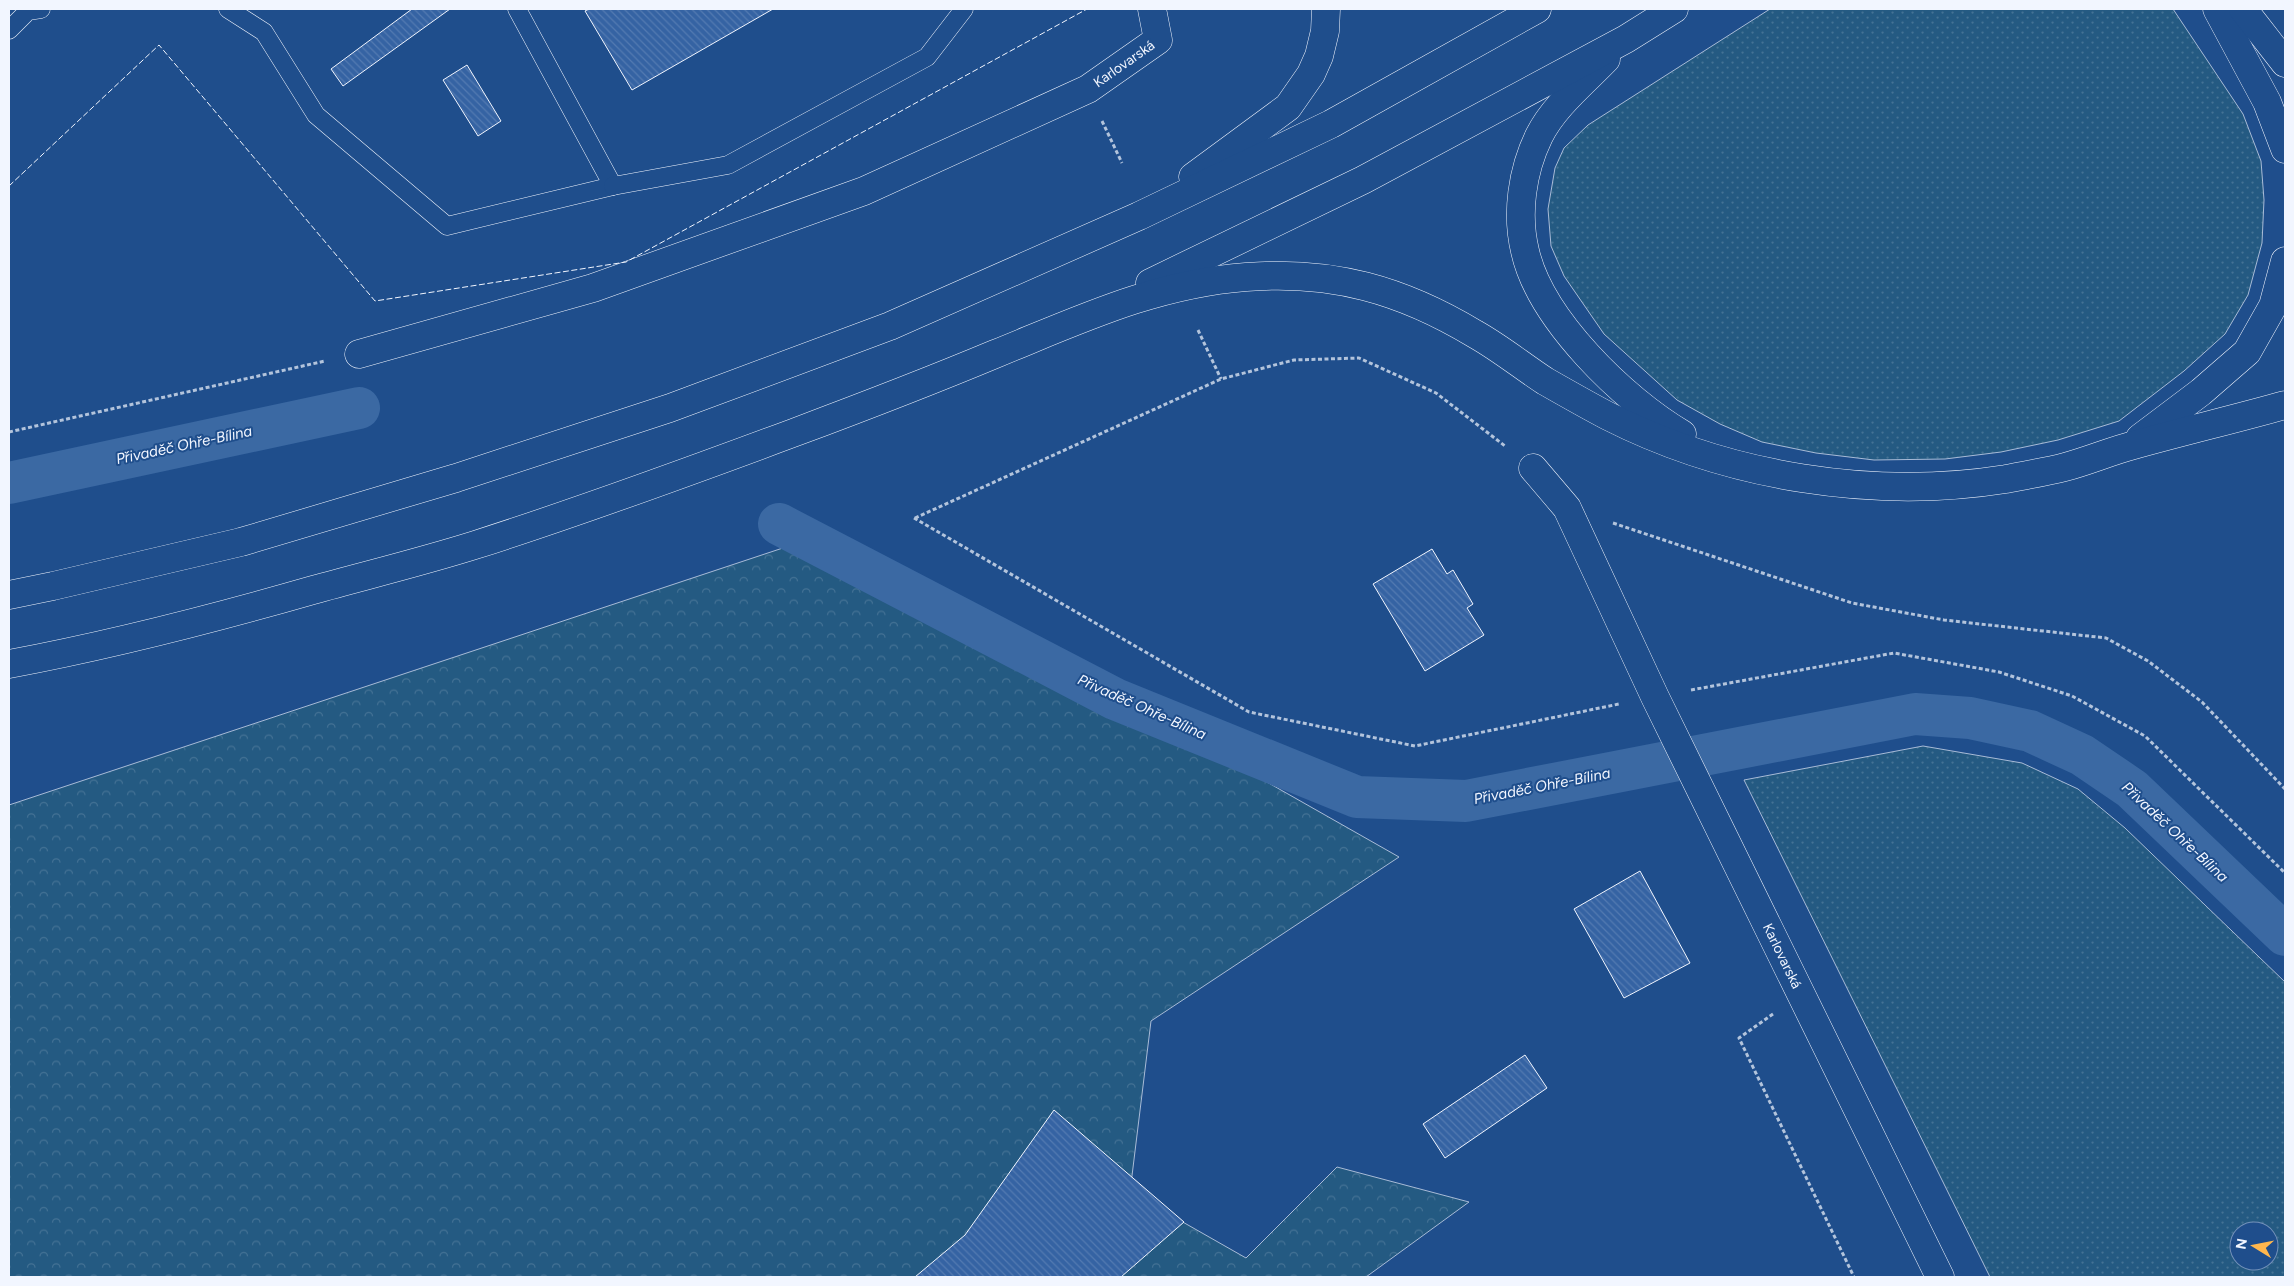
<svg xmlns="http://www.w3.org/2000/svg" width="2294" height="1286" font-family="Figtree,sans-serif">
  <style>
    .grass { fill: url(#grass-dots); stroke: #a8bbd7; fill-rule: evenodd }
    .forest { fill: url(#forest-crowns); stroke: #a8bbd7 }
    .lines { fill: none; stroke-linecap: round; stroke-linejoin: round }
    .canal { stroke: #3b69a3; stroke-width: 42 }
    .building { fill: url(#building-back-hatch); stroke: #f2f6ff }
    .lane-casing { stroke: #f2f6ff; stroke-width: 19 }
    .street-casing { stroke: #f2f6ff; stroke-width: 29 }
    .highway-casing { stroke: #f2f6ff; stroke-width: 29 }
    .path { stroke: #b3c4dc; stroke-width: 3; stroke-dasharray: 4 2.5; stroke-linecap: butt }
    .lane { stroke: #1f4e8c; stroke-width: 18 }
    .street { stroke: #1f4e8c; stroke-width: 28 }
    .highway { stroke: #1f4e8c; stroke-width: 28 }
    .fence { stroke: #f2f6ff; stroke-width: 1; stroke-dasharray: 6 2.5; stroke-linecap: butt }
    .labels { text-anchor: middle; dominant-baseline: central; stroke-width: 4; stroke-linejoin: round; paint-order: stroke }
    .street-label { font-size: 14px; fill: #f2f6ff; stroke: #1f4e8c }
    .water-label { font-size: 15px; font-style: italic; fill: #f2f6ff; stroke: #1f4e8c }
  </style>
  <defs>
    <pattern id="grass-dots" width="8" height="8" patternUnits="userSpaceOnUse" patternTransform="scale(1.25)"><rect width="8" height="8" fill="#245a82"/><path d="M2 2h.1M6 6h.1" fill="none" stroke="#447295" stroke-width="1.8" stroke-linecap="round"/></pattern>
    <pattern id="forest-crowns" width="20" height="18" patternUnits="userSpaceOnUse" patternTransform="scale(1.25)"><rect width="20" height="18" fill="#245a82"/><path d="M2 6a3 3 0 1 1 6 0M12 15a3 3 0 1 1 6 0" fill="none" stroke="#447295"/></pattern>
    <pattern id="building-back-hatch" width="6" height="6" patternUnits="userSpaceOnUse" patternTransform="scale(1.25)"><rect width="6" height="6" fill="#3563a3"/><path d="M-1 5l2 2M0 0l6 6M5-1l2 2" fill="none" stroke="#537ab1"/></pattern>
  </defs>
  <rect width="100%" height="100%" fill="#1f4e8c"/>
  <g class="grass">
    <polygon points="1770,9 2173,9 2243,114 2261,161 2264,200 2262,243 2248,295 2225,334 2184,371 2119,421 2058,440 2001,452 1945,459 1874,460 1816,453 1762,442 1720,424 1677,400 1604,334 1564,276 1551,246 1548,209 1555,168 1564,148 1588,125"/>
    <path d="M1923 746 2022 763 2078 789 2125 828 2285 982V1277H1990L1744 780ZM2239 1231H2269V1261H2239Z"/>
  </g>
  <polygon class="forest" points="816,537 1110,693 1399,857 1151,1021 1130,1192 1246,1258 1337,1167 1469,1202 1366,1277 9,1277 9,805"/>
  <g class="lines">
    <g class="canal">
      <polyline points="9,483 359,408"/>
      <polyline points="779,524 1115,699 1357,797 1466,801 1915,714 1970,718 2030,731 2082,755 2132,789 2285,935"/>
    </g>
  </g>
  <g class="building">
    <polygon points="412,9 450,9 343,86 331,69"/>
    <polygon points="589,9 773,9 632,90 585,11"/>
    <polygon points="467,65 501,121 478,136 443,80"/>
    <polygon points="1432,549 1447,574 1453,570 1473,604 1467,608 1484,635 1425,671 1373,584"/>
    <polygon points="1640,871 1690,963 1624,998 1574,909"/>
    <polygon points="1525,1055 1547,1088 1445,1158 1423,1124"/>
    <polygon points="1054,1110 1184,1222 1121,1277 915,1277 965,1235"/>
  </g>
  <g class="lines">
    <defs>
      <g id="lane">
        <polyline points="228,9 264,32 316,115 447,226 613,186 517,9"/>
        <polyline points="9,30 28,11 41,9"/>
        <polyline points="613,186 728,165 927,57 964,9"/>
      </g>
      <g id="street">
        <polyline points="359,354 593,288 864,191 1088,89 1158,40 1152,9"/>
        <polyline points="1533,468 1567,508 1655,697 1940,1277"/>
      </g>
      <g id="highway">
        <polyline points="2217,9 2267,102 2285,149"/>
        <polyline points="2243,9 2285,63"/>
        <path d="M1606 59C1583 83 1554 106 1539 136 1522 171 1516 214 1525 251 1540 319 1624 400 1682 434"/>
        <polyline points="1193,177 1288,107 1311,74 1319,56 1325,31 1326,9"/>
        <polyline points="1150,283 1363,180 1626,39 1674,9"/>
        <polyline points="2140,438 2201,392 2247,352 2273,306 2285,261"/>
        <polyline points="9,595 53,586 241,542 456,478 670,408 890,326 1139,216 1331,124 1537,9"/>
        <path d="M9 664C111 645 212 619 313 590 367 575 421 562 475 545 582 511 688 472 793 433 860 408 928 382 995 354 1079 320 1154 284 1246 277 1332 270 1402 290 1475 334 1500 348 1522 366 1545 381 1566 393 1587 405 1608 416 1728 477 1874 500 2006 479 2026 475 2046 472 2065 467 2088 461 2111 451 2134 445 2184 431 2235 419 2285 405"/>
      </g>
    </defs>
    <use href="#lane" class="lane-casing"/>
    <use href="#street" class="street-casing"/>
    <use href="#highway" class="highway-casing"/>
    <g class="path">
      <polyline points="1102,121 1122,163"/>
      <polyline points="1198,330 1221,379"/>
      <polyline points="9,432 325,361"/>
      <polyline points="914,518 1249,712 1415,746 1619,704"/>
      <polyline points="915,518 1221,379 1294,360 1359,358 1436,393 1505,446"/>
      <polyline points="1613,523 1852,603 1944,620 2106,638 2148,661 2202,702 2285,789"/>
      <polyline points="1691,690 1894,653 1999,672 2072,696 2145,736 2285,873"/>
      <polyline points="1773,1014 1739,1038 1854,1277"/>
    </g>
    <use href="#lane" class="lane"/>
    <use href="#street" class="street"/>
    <use href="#highway" class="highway"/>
    <polyline class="fence" points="9,186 159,45 375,301 626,262 1087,9"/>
  </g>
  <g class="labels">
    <g class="street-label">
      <text transform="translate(1124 64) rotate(-35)">Karlovarská</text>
      <text transform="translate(1782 956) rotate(64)">Karlovarská</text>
    </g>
    <g class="water-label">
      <text transform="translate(184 445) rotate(-12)">Přivaděč Ohře-Bílina</text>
      <text transform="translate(1142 707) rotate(24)">Přivaděč Ohře-Bílina</text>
      <text transform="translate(1542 786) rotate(-11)">Přivaděč Ohře-Bílina</text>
      <text transform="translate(2175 832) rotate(43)">Přivaděč Ohře-Bílina</text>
    </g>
  </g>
  <rect width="2294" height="1286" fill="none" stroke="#f2f6ff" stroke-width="20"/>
  <g transform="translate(2254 1246) rotate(280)"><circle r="24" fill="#1f4e8c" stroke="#7391ba"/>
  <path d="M0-4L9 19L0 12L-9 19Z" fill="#ffb74d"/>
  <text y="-8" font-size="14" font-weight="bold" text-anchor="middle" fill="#f2f6ff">N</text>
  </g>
</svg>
